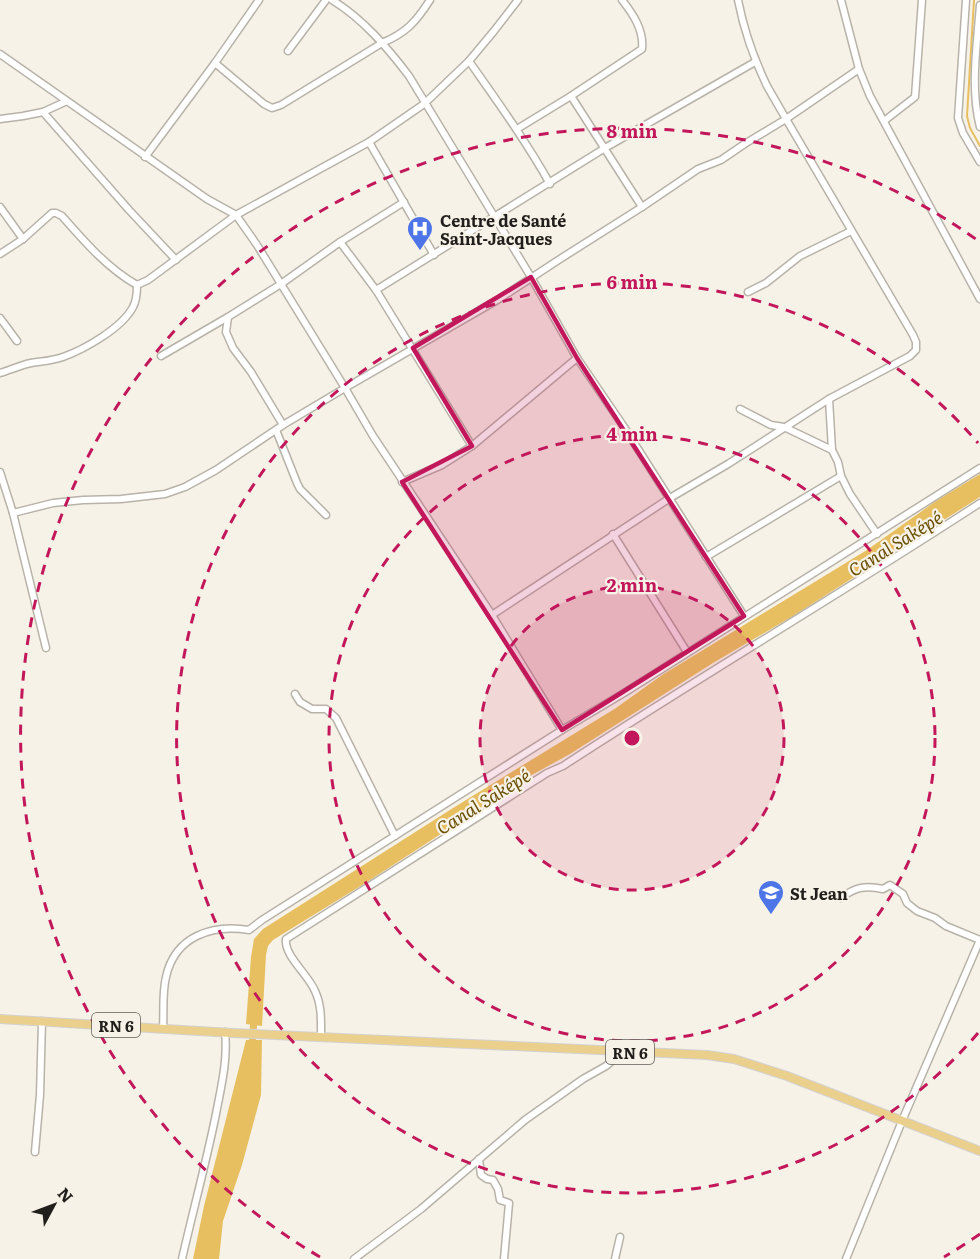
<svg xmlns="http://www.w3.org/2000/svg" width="980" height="1259" font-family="Literata,serif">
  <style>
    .water { fill: #e7bf60 }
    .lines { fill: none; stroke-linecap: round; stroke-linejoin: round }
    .stream { stroke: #e7bf60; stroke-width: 2 }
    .canal { stroke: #e7bf60; stroke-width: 7 }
    .minor-casing { stroke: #b8b3a9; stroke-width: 9 }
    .major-casing { stroke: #d3d2d1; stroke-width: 10 }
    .minor { stroke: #fff; stroke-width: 6 }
    .major { stroke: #ead08c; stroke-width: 8 }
    .marked { fill: #c2185b; fill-opacity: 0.2; stroke: #c2185b; stroke-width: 4.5; stroke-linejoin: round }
    .ring { fill: none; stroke: #c2185b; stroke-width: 3; stroke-dasharray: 10 8 }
    .labels { text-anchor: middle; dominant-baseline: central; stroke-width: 4.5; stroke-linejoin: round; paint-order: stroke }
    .shield { fill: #f7f2e7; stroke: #615e58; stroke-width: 1.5 }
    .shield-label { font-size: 15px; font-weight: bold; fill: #211f1b }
    .poi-label { font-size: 16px; font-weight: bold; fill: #211f1b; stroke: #f7f2e7; text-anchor: start }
    .water-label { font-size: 18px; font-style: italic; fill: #694f00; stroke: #f7f2e7 }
    .centre { fill: #c2185b; stroke: #f7f2e7; stroke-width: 3 }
    .ring-label { font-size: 18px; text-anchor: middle; font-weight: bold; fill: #c2185b; stroke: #f7f2e7; stroke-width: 4.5; stroke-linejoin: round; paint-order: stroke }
  </style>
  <rect width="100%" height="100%" fill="#f7f2e7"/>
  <g class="water">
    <polygon points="980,474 980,497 793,616 713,663 570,754 530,776 367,882 273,940 268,946 266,955 262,1026 246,1024 251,957 254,939 263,929 453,808 616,708 662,675 867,550 936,501"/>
    <polygon points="246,1040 262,1040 261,1095 242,1165 223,1221 219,1259 193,1259 204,1206"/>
  </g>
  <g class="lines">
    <polyline class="stream" points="974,0 967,116 970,128 980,146"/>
    <polyline class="canal" points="252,1048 254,1017"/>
    <defs>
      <g id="minor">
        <path d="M332 0C363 19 387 47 409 76L531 277 577 358 624 427 744 616"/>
        <polyline points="841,0 859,69 870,96 980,299"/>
        <polyline points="966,0 958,118 963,133 980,162"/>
        <path d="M980 5C977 45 970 88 980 127"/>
        <polyline points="288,51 326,0"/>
        <polyline points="0,54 207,199 236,215 257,245 345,388 373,436 492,615 562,730"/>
        <path d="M469 61C497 101 526 141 550 184"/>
        <path d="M215 63 264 104 272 108 281 105 382 43C406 33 416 22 430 0"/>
        <polyline points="571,96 642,207"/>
        <polyline points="43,112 129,210 176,260"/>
        <polyline points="0,119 23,116 43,112 67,101"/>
        <polyline points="884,121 915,97 922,0"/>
        <path d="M517 129 571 96 642 49C644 30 633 14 622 0"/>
        <polyline points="369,142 434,255"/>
        <polyline points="145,157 215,63 259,0"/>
        <polyline points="0,207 23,239"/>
        <polyline points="340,242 376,290 472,446"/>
        <path d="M0 254 23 239 52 213H56L62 216C84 241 107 268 137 285L148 280 236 215 369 142 424 104 469 61 494 31 518 0"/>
        <polyline points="376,290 605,148 755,62"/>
        <polyline points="748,292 766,283 800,256 851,231"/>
        <polyline points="228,317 226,332 233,348 251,372 283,425"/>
        <polyline points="0,318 17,341"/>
        <polyline points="161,356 228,317 281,284 340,242 404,202"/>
        <path d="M0 373C10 370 21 365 31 363 42 361 52 361 63 357 85 349 122 328 133 307 137 300 137 292 137 285"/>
        <polyline points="829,399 832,450 838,462 841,476 850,494 877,534"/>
        <polyline points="740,409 771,425 784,427 832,450"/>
        <polyline points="276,430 297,483 300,489 326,515"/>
        <polyline points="0,472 13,513 46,648"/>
        <polyline points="402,482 442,465 472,446 577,358"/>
        <polyline points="13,513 53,503 83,500 121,499 165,494 185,487 216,470 283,425 345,388 499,299 560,259 642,207 698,169 721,160 746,143 786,119 859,69"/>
        <polyline points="613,534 687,652"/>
        <polyline points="706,557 841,476"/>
        <path d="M492 615 670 498 728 464 829 399 910 356 916 350V342L913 335 786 119 767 86C753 57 744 31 738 0"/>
        <polyline points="295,694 300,702 312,709 326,709 336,718 395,836"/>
        <path d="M841 898C855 887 866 885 883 889L890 885 903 894 907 903 917 911 935 918 946 926 980 940"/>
        <path d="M163 1028C164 1012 162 993 166 977 175 936 212 924 249 930L262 920 562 730 624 693 980 468"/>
        <path d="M321 1037C321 1021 322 1006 315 991 308 974 284 956 286 939L514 794 547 773 563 766C701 676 842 593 980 503"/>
        <polyline points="35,1152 40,1095 42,1021"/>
        <polyline points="479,1159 481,1175 487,1179 493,1180 498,1189 500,1200 509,1203 504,1259"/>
        <path d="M182 1259C193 1211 206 1163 216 1114 221 1087 228 1060 225 1032"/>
        <polyline points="354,1259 421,1209 525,1120 583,1079 606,1066 613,1060 618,1051"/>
        <polyline points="615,1259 620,1237"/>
        <polyline points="846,1259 902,1121 980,940"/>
      </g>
      <polyline id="major" points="0,1019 232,1033 707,1055 734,1059 787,1076 980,1151"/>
    </defs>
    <use href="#minor" class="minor-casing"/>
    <use href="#major" class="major-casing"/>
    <use href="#minor" class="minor"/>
    <use href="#major" class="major"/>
  </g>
  <path class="marked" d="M531 277 577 358 744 616 562 730 402 482 472 446 413 348Z"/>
  <circle cx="632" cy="738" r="152" fill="#c2185b" fill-opacity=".12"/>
  <g class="ring">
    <circle cx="632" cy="738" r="152"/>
    <circle cx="632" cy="738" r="303"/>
    <path d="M978 1033A455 455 0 1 1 978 443"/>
    <path d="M980 1234A606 606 0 0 1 944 1257M320 1257A606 606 0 1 1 980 242"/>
  </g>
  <defs>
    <symbol id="hospital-pin" viewBox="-11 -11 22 30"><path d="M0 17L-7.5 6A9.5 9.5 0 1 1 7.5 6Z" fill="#4d75e8" stroke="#f7f2e7"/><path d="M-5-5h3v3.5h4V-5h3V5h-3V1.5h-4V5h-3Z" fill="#fff"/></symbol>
    <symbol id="school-pin" viewBox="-11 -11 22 30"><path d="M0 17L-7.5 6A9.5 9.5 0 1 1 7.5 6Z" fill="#4d75e8" stroke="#f7f2e7"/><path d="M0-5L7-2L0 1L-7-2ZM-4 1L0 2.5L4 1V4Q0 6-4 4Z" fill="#fff"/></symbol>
  </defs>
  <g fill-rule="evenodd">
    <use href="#hospital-pin" x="405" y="214" width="30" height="40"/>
    <use href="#school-pin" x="756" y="878" width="30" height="40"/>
  </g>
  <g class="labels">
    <g class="shield">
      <rect x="92" y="1013" width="48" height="24" rx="4.5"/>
      <rect x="606" y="1040" width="48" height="24" rx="4.5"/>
    </g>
    <g class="shield-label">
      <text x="116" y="1025">RN 6</text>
      <text x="630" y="1052">RN 6</text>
    </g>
    <g class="poi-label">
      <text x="440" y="220">Centre de Santé<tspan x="440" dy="18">Saint-Jacques</tspan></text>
      <text x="790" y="893">St Jean</text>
    </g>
    <g class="water-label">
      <text transform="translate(895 543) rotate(-32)">Canal Saképé</text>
      <text transform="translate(483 801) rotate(-32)">Canal Saképé</text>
    </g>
  </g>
  <circle cx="632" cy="738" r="9" class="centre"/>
  <g class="ring-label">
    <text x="632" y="138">8 min</text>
    <text x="632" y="289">6 min</text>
    <text x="632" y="441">4 min</text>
    <text x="632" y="592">2 min</text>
  </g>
  <g transform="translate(54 1205) rotate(49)" stroke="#f7f2e7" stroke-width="4.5" paint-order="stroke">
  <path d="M0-4.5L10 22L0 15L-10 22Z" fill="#211f1b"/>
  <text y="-9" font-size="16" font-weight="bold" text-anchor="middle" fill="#211f1b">N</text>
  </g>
</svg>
